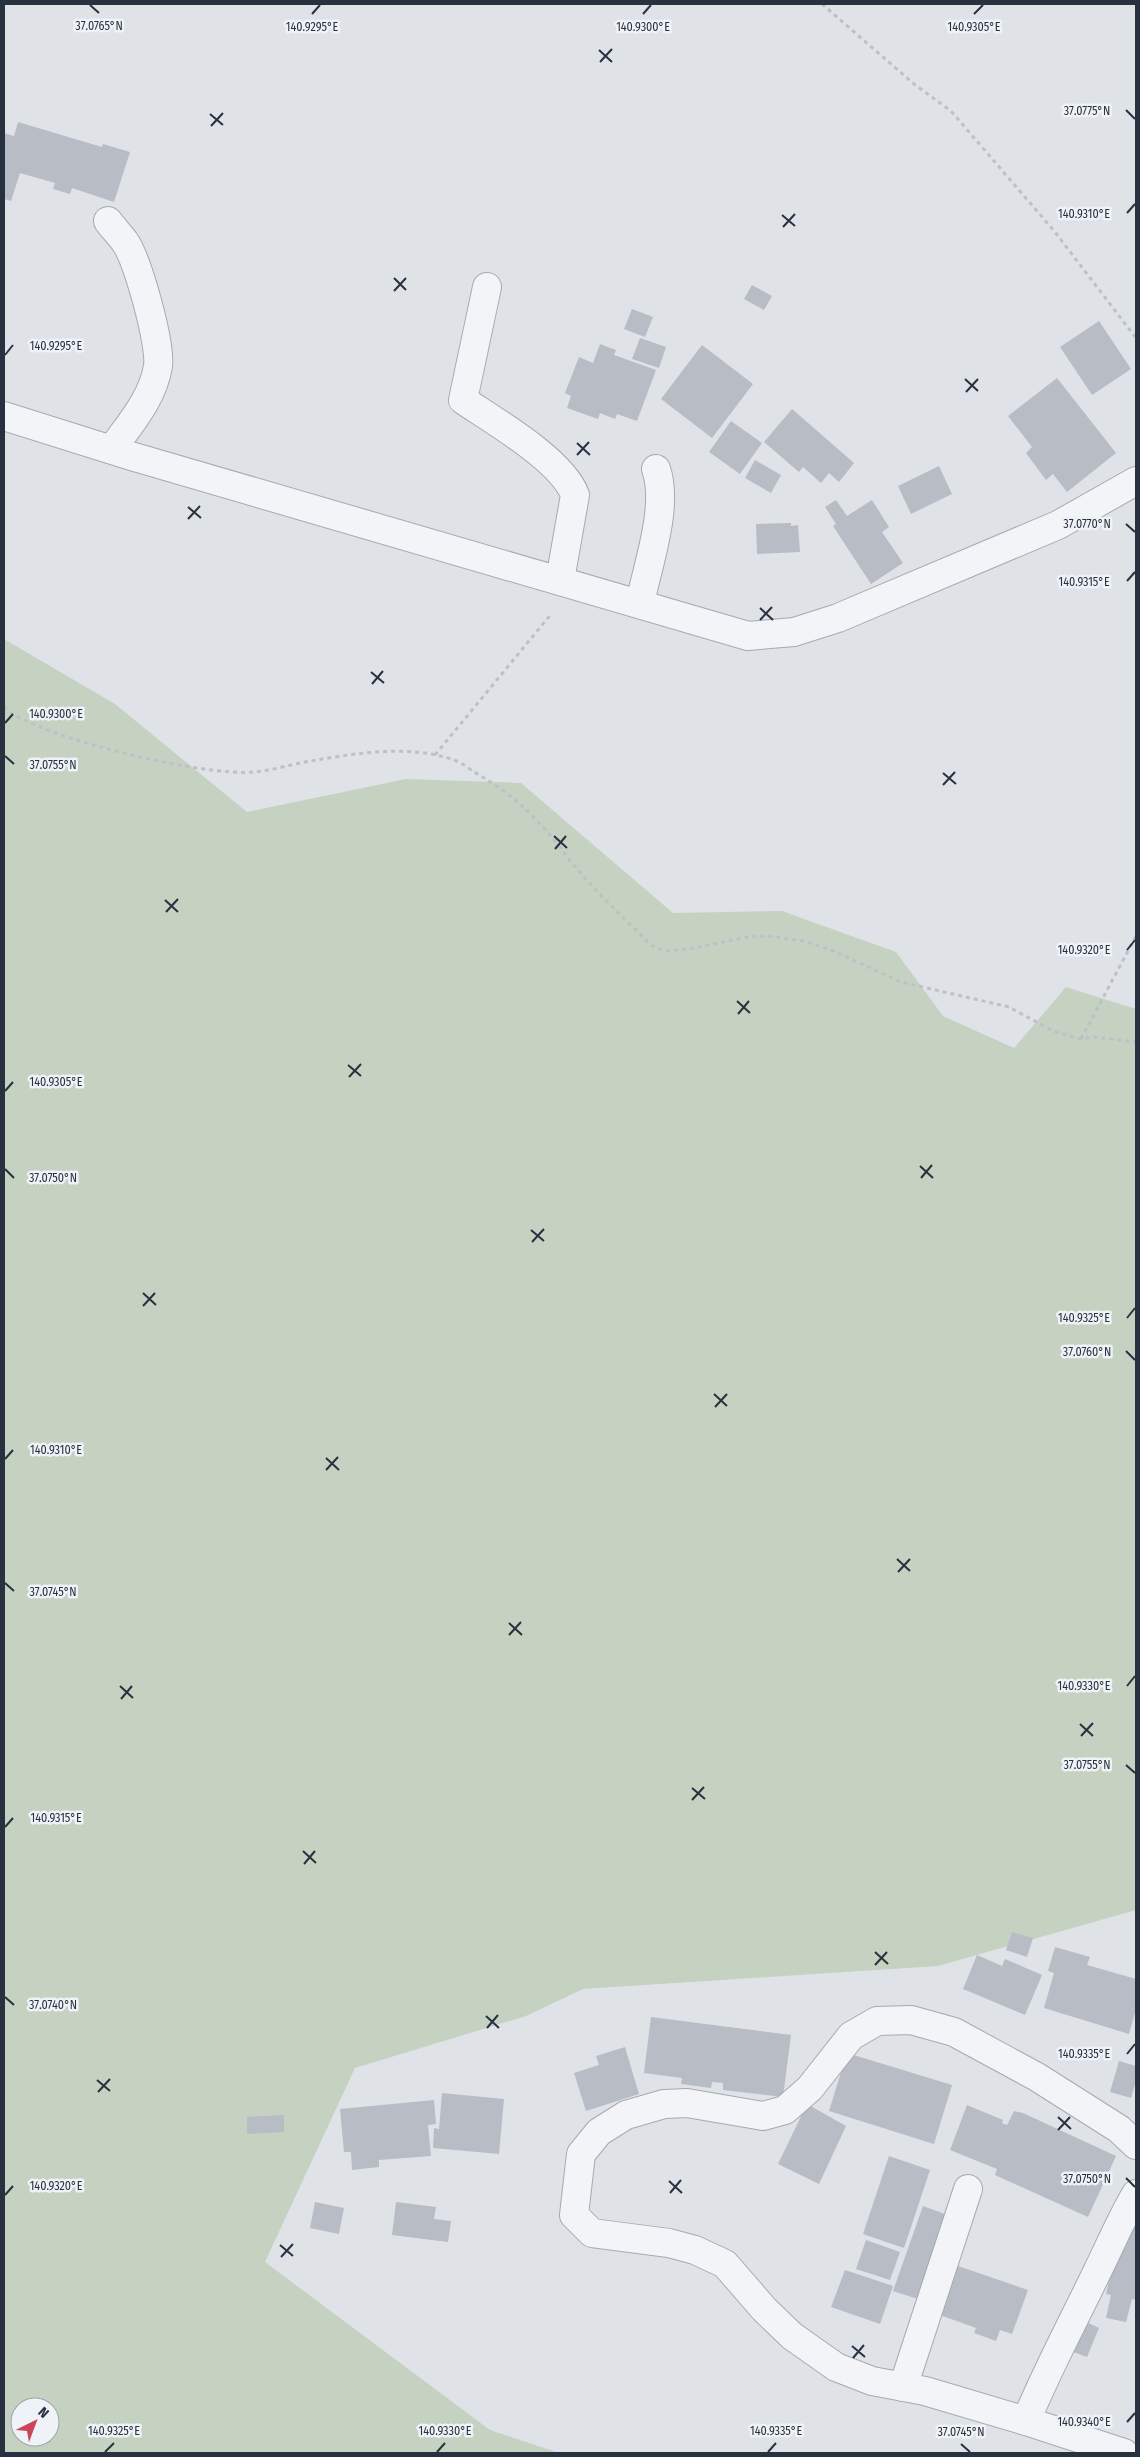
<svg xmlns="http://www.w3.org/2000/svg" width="1140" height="2457" font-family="'Fira Sans Condensed',sans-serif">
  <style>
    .green { fill: #c5d2c1; fill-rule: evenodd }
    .building { fill: #b7bcc5 }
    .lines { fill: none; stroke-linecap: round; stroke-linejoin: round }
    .minor-casing { stroke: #a4aab2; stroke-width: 30 }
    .path { stroke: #bdc1c7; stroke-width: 3; stroke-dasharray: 4 4; stroke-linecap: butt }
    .minor { stroke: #f2f4f7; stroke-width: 28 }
    .ticks { fill: none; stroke: #28313f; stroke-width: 2 }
    .ticks-label { font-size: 12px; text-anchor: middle; fill: #28313f; stroke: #eff2f6; stroke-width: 5; stroke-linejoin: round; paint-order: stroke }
  </style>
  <rect width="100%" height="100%" fill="#dfe3e8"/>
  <path class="green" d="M4 639 115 704 247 812 406 779 521 783 673 913 782 911 896 952 943 1016 1014 1048 1066 987 1136 1009V1910L938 1966 583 1989 526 2016 355 2068 265 2262 490 2430 559 2453H4ZM20 2407H50V2437H20Z"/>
  <g class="building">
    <polygon points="18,122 102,147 103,144 130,152 114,202 72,188 70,194 53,189 55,183 20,173 11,201 4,199 4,133 14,136"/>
    <polygon points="752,285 772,296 764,310 744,299"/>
    <polygon points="632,309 653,317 645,337 624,329"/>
    <polygon points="1099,321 1131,369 1092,395 1060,347"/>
    <polygon points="640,338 666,347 659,368 632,359"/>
    <polygon points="600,344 616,350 614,355 656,370 637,421 617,414 615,419 600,413 598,419 567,408 571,396 565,393 579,357 593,363"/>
    <polygon points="702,345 753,384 712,438 661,399"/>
    <polygon points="1057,378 1116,453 1067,492 1053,474 1046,480 1026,453 1032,447 1008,416"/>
    <polygon points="792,409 854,463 839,482 829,473 821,483 803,467 799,472 764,442"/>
    <polygon points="731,421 762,443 740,474 709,452"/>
    <polygon points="755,460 781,475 771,493 745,478"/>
    <polygon points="939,466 952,494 911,514 898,486"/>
    <polygon points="836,500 847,516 872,500 889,527 882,532 903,563 871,584 833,526 836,524 825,507"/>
    <polygon points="791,523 791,526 798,525 800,552 757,554 756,524"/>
    <polygon points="1012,1932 1033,1938 1027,1957 1006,1950"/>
    <polygon points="1055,1947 1090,1957 1087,1965 1136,1979 1136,2009 1129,2034 1044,2008 1054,1973 1048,1971"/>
    <polygon points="977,1955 1002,1966 1005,1959 1042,1975 1025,2015 963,1989"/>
    <polygon points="651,2017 791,2035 783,2097 723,2090 723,2083 712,2082 711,2088 681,2084 682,2078 644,2073"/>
    <polygon points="625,2047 639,2094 586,2111 574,2073 599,2065 596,2056"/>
    <polygon points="847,2053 952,2085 934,2144 829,2111"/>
    <polygon points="1119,2061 1136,2066 1136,2081 1131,2098 1110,2092"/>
    <polygon points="442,2093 504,2099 499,2154 433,2148 434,2128 439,2129"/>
    <polygon points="434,2100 436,2124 428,2125 431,2156 379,2160 379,2167 352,2170 351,2152 344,2152 340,2109"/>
    <polygon points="807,2104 846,2126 819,2184 778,2164"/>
    <polygon points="967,2105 1003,2120 1002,2123 1007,2125 1014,2111 1023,2113 1116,2156 1088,2217 995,2175 997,2169 950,2150"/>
    <polygon points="284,2115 284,2132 247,2134 247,2117"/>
    <polygon points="889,2156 930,2170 904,2248 863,2234"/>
    <polygon points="315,2202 344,2208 339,2234 310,2228"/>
    <polygon points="396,2202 436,2207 434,2219 451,2221 448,2242 392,2235"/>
    <polygon points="923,2206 948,2215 918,2299 893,2291"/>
    <polygon points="1129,2225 1136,2227 1136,2300 1132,2299 1126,2322 1106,2318 1111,2295 1106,2294 1119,2236"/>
    <polygon points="866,2240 900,2252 890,2280 856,2269"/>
    <polygon points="958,2266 1028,2290 1012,2334 1000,2330 996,2341 974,2333 976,2328 940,2315"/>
    <polygon points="845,2270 893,2286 880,2324 831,2307"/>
    <polygon points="1078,2318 1099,2328 1087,2357 1065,2349"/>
  </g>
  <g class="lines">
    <defs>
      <g id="minor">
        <path d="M108 221C113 228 120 235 125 242 138 261 161 344 158 366 153 398 130 424 112 449"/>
        <path d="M487 287 463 400C494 421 562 460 575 495L560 580"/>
        <polyline points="4,416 131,456 748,636 794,632 838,618 1058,525 1136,481"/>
        <path d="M640 603C648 564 669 506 656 469"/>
        <polyline points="903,2387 968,2189"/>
        <path d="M1026 2421C1047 2370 1073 2322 1097 2272 1110 2246 1121 2219 1136 2194"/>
        <polyline points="1124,2453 1026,2421 925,2391 872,2381 836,2367 792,2336 764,2309 725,2264 695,2250 669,2243 592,2233 574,2215 581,2154 599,2132 626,2115 664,2104 687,2103 763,2116 785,2110 810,2088 851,2036 877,2021 911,2020 954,2032 1037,2077 1119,2129 1136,2145"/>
      </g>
    </defs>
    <use href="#minor" class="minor-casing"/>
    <g class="path">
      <polyline points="822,4 914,84 951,111 1055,232 1136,338"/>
      <path d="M4 707C37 738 207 777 253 772 271 771 288 765 305 762 351 754 406 744 451 759 459 761 467 767 474 772 508 791 531 812 556 842 564 851 569 861 577 869 600 896 626 920 651 945L665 951 689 949 747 937 768 936 804 941 834 951 901 982 1009 1007 1053 1031 1080 1039 1096 1037 1136 1042"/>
      <polyline points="435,755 552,613"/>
      <polyline points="1081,1039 1136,936"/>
    </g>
    <use href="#minor" class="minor"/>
  </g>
  <path class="ticks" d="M90 5 99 13M312 14 320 5M643 14 651 5M974 14 983 5M599 50 612 62M600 62 612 49M1126 110 1135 119M210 114 223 125M211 126 223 113M1127 213 1135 204M782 215 795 226M783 227 795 214M394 278 406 290M394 291 406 278M5 355 13 345M965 379 978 391M966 392 978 379M577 443 590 455M577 455 589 442M188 507 201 518M188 519 200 506M1126 524 1135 532M1127 581 1135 572M760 608 773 620M760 620 772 607M371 672 384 683M372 684 383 671M5 723 13 714M5 756 14 764M943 773 956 784M943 785 955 772M554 836 567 848M555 849 566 836M165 900 178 912M166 912 178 899M1127 950 1135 940M737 1001 750 1013M738 1014 749 1001M348 1065 361 1076M349 1077 361 1064M5 1091 13 1082M920 1166 933 1178M5 1169 14 1178M921 1178 932 1165M531 1230 544 1241M532 1242 544 1229M143 1293 156 1305M143 1306 155 1293M1127 1318 1135 1308M1126 1351 1135 1360M714 1394 727 1406M715 1407 727 1394M326 1458 339 1470M5 1459 13 1450M326 1470 338 1457M897 1559 910 1571M898 1572 910 1559M5 1583 14 1591M509 1623 522 1635M509 1635 521 1622M120 1686 133 1698M1127 1686 1135 1676M121 1699 132 1686M1080 1724 1093 1736M1081 1736 1093 1723M1126 1765 1135 1773M692 1788 705 1799M692 1800 704 1787M5 1827 13 1818M303 1851 316 1863M304 1864 315 1851M875 1952 888 1964M875 1965 887 1952M5 1997 14 2005M486 2016 499 2028M487 2028 498 2015M1127 2054 1135 2044M97 2080 110 2091M98 2092 110 2079M1058 2117 1071 2129M1058 2130 1070 2117M1126 2178 1135 2187M669 2181 682 2193M670 2193 681 2180M5 2195 13 2186M280 2245 293 2256M281 2257 293 2244M852 2346 865 2357M853 2358 864 2345M1127 2422 1135 2413M961 2444 970 2452M105 2452 114 2443M437 2452 445 2443M768 2452 776 2443"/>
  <g class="ticks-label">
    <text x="99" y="30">37.0765°N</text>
    <text x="312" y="31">140.9295°E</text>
    <text x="643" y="31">140.9300°E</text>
    <text x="974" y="31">140.9305°E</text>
    <text x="1087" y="115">37.0775°N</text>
    <text x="1084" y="218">140.9310°E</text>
    <text x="56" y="350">140.9295°E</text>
    <text x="1087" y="528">37.0770°N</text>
    <text x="1084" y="586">140.9315°E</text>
    <text x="56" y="718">140.9300°E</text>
    <text x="53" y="769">37.0755°N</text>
    <text x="1084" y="954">140.9320°E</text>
    <text x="56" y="1086">140.9305°E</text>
    <text x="53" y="1182">37.0750°N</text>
    <text x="1084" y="1322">140.9325°E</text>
    <text x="1087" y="1356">37.0760°N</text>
    <text x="56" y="1454">140.9310°E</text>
    <text x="53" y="1596">37.0745°N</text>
    <text x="1084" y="1690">140.9330°E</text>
    <text x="1087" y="1769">37.0755°N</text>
    <text x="56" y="1822">140.9315°E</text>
    <text x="53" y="2009">37.0740°N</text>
    <text x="1084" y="2058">140.9335°E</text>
    <text x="1087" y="2183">37.0750°N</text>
    <text x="56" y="2190">140.9320°E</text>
    <text x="1084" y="2426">140.9340°E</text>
    <text x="114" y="2435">140.9325°E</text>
    <text x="445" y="2435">140.9330°E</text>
    <text x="776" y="2435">140.9335°E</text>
    <text x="961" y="2436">37.0745°N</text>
  </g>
  <rect width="1140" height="2457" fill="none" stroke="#28313f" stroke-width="10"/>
  <g transform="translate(35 2422) rotate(42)"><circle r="24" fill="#eff2f6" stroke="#9fa5ad"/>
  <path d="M0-4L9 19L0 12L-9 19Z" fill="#cc465b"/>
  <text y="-8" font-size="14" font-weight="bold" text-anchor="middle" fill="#28313f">N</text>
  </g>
</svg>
